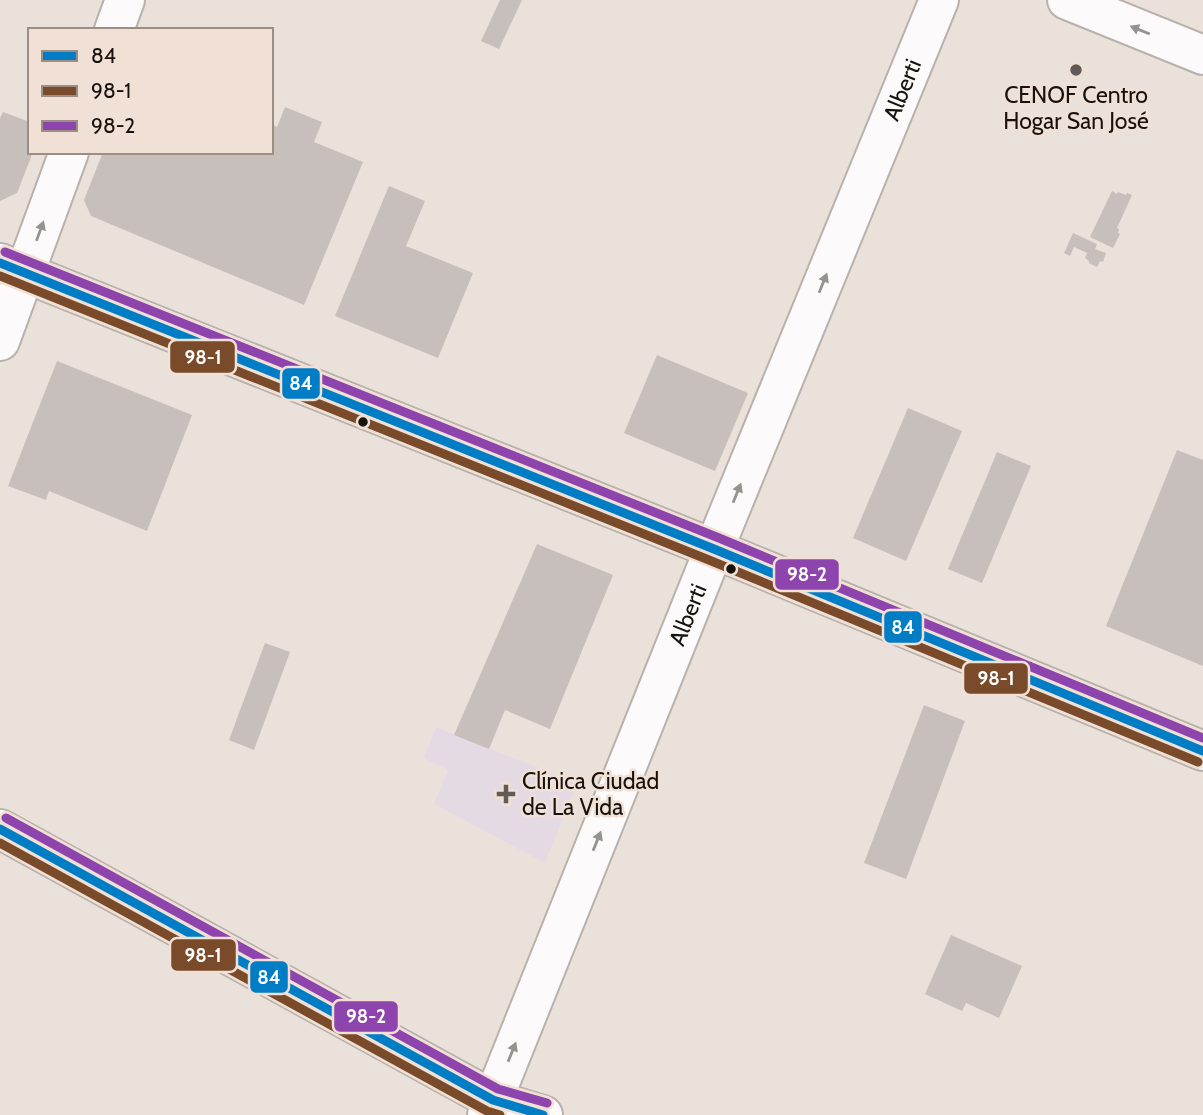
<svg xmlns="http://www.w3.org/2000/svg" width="1203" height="1115" font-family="Cabin,sans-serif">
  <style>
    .medical { fill: #e4dae3 }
    .building { fill: #c7bfbb }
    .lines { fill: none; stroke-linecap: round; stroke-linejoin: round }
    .minor-casing { stroke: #b8b1ac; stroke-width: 42 }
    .major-casing { stroke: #b8b1ac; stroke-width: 42 }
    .minor { stroke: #fcfafa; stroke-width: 38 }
    .major { stroke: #fcfafa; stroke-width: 38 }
    .bus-1-casing { stroke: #f1e0d5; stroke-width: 14 }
    .bus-2-casing { stroke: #f1e0d5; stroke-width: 14 }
    .bus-3-casing { stroke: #f1e0d5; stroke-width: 14 }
    .bus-1 { stroke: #007dc5; stroke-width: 9 }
    .bus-2 { stroke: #7a4b2a; stroke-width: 9 }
    .bus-3 { stroke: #8e44ad; stroke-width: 9 }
    .oneway { fill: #959290 }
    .poi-dot { fill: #615a56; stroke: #f1e0d5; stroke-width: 2.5 }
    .bus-dot { fill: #17120e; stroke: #f1e0d5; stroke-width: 2.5 }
    .labels { text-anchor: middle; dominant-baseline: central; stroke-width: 5; stroke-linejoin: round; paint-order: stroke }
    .street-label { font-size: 23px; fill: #17120e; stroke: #f1e0d5 }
    .poi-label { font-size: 23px; fill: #17120e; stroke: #f1e0d5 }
    .line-badge { stroke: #f1e0d5; stroke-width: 2.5 }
    .badge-label { font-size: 19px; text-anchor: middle; font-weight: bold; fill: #fff }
  </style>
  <rect width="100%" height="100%" fill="#ebe1db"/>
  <polygon class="medical" points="436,727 577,783 545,863 434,804 448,770 424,758"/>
  <g class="building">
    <polygon points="500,0 522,0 499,49 481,41"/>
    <polygon points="285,107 322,122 314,142 363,162 304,305 91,216 84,200 103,152 271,152 271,124 277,127"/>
    <polygon points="3,112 30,122 30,152 33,152 17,193 0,201 0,118"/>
    <polygon points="389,186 425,201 406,246 473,273 438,358 335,316"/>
    <polygon points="1112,191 1117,194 1118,192 1126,195 1127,193 1132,195 1117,228 1119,229 1118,233 1120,234 1113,248 1090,237"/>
    <polygon points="1073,233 1097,244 1095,249 1106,253 1103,262 1100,261 1097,267 1089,263 1089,261 1085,258 1087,253 1074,247 1070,256 1064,253"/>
    <polygon points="657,355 748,393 715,471 624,433"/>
    <polygon points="57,361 192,415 147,531 49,491 46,500 8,486"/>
    <polygon points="908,408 962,431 906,561 853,538"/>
    <polygon points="1177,450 1203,460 1203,666 1106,626"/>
    <polygon points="997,452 1031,466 982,583 948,569"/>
    <polygon points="537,544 613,575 550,729 505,710 489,749 454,735"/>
    <polygon points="265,643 290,652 254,750 229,740"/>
    <polygon points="924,705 965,721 906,879 864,863"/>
    <polygon points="951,935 1022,966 999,1018 966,1003 962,1011 925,994"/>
  </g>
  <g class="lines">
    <defs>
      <g id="minor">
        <polyline points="1067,0 1203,55"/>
        <polyline points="114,30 125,0"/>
        <polyline points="0,341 69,152"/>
        <polyline points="0,829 493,1100 543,1115"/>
        <path id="s1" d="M487 1115 714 549 939 0"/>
      </g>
      <polyline id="major" points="0,263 714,549 1203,751"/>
    </defs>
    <use href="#minor" class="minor-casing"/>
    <use href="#major" class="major-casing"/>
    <use href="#minor" class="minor"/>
    <use href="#major" class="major"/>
    <defs>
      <g id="bus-1">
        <polyline points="0,263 714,549 1203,751"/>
        <polyline points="0,829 493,1100 543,1115"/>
      </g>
      <g id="bus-2">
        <polyline points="0,276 709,560 1198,762"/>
        <polyline points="0,843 487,1111 500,1115"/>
      </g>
      <g id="bus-3">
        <polyline points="5,252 719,538 1203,738"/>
        <polyline points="6,818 498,1089 547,1103"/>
      </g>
    </defs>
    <use href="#bus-1" class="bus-1-casing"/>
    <use href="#bus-2" class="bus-2-casing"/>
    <use href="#bus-3" class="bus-3-casing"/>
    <use href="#bus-1" class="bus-1"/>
    <use href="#bus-2" class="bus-2"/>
    <use href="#bus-3" class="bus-3"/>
  </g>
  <defs><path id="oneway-solid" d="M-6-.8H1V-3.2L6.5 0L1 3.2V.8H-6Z" transform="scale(1.75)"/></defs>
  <g class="oneway">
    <use href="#oneway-solid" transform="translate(1140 30) rotate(-158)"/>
    <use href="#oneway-solid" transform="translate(40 231) rotate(-70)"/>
    <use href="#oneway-solid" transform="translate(823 283) rotate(-68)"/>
    <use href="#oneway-solid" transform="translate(737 493) rotate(-68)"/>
    <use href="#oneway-solid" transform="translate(597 841) rotate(-68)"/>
    <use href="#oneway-solid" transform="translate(512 1052) rotate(-68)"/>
  </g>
  <g class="poi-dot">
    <circle cx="1076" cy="70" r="7"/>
    <path d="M502.5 783.5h7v7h7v7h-7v7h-7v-7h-7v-7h7z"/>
  </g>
  <g class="bus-dot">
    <circle cx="363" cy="422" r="6"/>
    <circle cx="731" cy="569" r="6"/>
  </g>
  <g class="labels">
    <g class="street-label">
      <text stroke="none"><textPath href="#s1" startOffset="1106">Alberti</textPath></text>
      <text stroke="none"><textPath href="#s1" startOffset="539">Alberti</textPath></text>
    </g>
    <g class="poi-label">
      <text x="1076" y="95">CENOF Centro<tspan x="1076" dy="26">Hogar San José</tspan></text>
      <text x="522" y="781" text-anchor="start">Clínica Ciudad<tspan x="522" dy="26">de La Vida</tspan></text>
    </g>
  </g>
  <g class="line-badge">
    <rect x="169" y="340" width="67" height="34" rx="7" fill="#7a4b2a"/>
    <rect x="281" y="367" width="40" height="33" rx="7" fill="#007dc5"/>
    <rect x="774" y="558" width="66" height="33" rx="7" fill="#8e44ad"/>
    <rect x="883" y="610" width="40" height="34" rx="7" fill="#007dc5"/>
    <rect x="963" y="662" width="66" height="33" rx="7" fill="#7a4b2a"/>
    <rect x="170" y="938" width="67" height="34" rx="7" fill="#7a4b2a"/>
    <rect x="249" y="960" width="40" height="34" rx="7" fill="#007dc5"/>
    <rect x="333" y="1000" width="66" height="33" rx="7" fill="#8e44ad"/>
  </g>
  <g class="badge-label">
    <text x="203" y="364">98-1</text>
    <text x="301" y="390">84</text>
    <text x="807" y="581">98-2</text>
    <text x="903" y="634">84</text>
    <text x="996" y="685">98-1</text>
    <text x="203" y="962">98-1</text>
    <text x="269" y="984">84</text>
    <text x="366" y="1023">98-2</text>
  </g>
  <rect x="28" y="28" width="245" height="126" fill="#f1e0d5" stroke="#9a8e85" stroke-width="2"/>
  <rect x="42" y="51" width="35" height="10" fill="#007dc5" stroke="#9a8e85" stroke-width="2"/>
  <text x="91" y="63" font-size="21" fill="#17120e">84</text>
  <rect x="42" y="86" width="35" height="10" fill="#7a4b2a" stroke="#9a8e85" stroke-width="2"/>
  <text x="91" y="98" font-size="21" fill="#17120e">98-1</text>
  <rect x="42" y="121" width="35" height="10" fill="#8e44ad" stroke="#9a8e85" stroke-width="2"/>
  <text x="91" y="133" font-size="21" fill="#17120e">98-2</text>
</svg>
